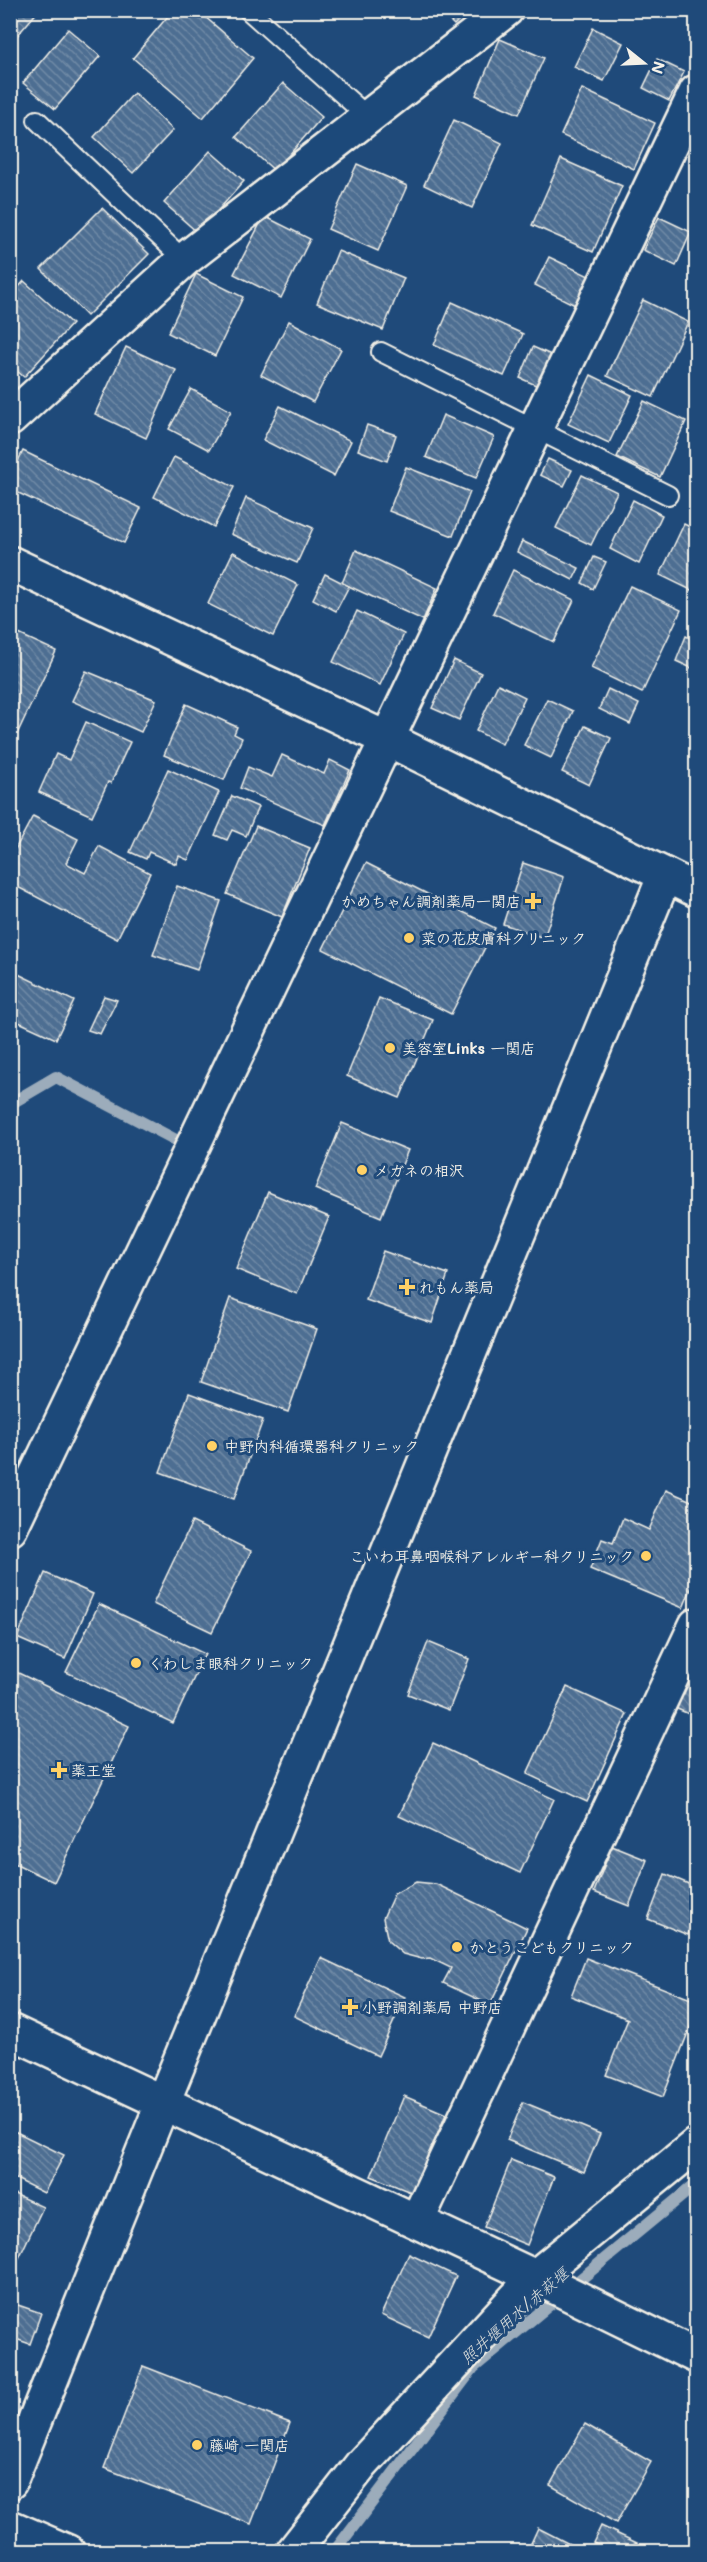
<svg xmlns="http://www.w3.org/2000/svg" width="707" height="2562" font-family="Mali,'Klee One',sans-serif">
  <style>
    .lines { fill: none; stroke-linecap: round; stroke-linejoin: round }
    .stream { stroke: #9cacbb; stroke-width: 12 }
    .building { fill: url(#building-back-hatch); stroke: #f4f1e8; stroke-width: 1.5 }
    .lane-casing { stroke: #f4f1e8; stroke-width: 22 }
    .street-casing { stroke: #f4f1e8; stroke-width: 38 }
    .secondary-casing { stroke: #f4f1e8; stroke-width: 38 }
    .lane { stroke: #1f4a7a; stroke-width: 18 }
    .street { stroke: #1f4a7a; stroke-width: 33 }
    .secondary { stroke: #1f4a7a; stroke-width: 33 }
    .poi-dot { fill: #ffd166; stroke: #1f4a7a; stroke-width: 2 }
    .labels { text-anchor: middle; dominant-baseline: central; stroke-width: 6; stroke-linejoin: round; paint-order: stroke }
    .poi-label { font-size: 15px; font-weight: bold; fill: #f4f1e8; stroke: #1f4a7a; text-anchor: start }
    .water-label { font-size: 16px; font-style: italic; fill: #dee0dd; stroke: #1f4a7a }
  </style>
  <defs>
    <pattern id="building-back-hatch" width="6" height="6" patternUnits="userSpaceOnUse" patternTransform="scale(1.5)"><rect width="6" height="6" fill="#4d6e92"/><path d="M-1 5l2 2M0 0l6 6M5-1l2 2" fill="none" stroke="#708aa6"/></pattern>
  </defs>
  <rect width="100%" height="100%" fill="#1f4a7a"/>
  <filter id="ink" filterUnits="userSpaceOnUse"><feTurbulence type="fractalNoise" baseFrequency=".0167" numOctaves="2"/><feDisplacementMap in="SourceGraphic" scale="12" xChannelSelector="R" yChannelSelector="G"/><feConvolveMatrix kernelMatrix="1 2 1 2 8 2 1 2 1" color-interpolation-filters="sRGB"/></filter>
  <g filter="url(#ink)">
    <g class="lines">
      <g class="stream">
        <polyline points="10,1104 56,1077 174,1139"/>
        <polyline points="334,2552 474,2367 696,2184"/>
      </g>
    </g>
    <g class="building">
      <polygon points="10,10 39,10 10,44"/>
      <polygon points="173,10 197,10 253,58 203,118 133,58"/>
      <polygon points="439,10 469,10 454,25"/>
      <polygon points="593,28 623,43 604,81 574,67"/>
      <polygon points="68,29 100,56 55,109 23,83"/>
      <polygon points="500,39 544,58 519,114 476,95"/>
      <polygon points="657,59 684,72 669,101 643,88"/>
      <polygon points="283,83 322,117 275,171 236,137"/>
      <polygon points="582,89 655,123 634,169 561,135"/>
      <polygon points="134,93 173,130 133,173 94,137"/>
      <polygon points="454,120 502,143 472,208 424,185"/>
      <polygon points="210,151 244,181 198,233 164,203"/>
      <polygon points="561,159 622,186 593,252 532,225"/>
      <polygon points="357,164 407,186 378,251 328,229"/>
      <polygon points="102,208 149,254 87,316 41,269"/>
      <polygon points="264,216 310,239 281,298 234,274"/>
      <polygon points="659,217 691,232 676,266 643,250"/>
      <polygon points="338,251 404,278 383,330 317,303"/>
      <polygon points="549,257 589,276 575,305 535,285"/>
      <polygon points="196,274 243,297 215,356 168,333"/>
      <polygon points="24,281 72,324 24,377 10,365 10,297"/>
      <polygon points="643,300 688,322 653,397 607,376"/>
      <polygon points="452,302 523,334 504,376 434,345"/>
      <polygon points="289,321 341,349 313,402 261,375"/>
      <polygon points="126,347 176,370 146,438 95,414"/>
      <polygon points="533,347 551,355 538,386 520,378"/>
      <polygon points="591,375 632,395 609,443 568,424"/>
      <polygon points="191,389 231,411 209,450 169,429"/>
      <polygon points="644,401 686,421 660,477 617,457"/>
      <polygon points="280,406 351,441 334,476 263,440"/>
      <polygon points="443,415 494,437 476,478 426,457"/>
      <polygon points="367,425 396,435 387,461 358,450"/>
      <polygon points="23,451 141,508 124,543 10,489 10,477"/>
      <polygon points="174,457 234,487 214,527 154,497"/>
      <polygon points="548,459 572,470 564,486 540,475"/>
      <polygon points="406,467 470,492 453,536 389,511"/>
      <polygon points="582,475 617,492 591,545 556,528"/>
      <polygon points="246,498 313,528 297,563 231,534"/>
      <polygon points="633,500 662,515 639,564 610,549"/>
      <polygon points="684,524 696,530 696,584 693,591 660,575"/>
      <polygon points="522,541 579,568 573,580 517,552"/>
      <polygon points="356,550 437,588 423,620 342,583"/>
      <polygon points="233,552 298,585 273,636 208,604"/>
      <polygon points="594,557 606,562 593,589 582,583"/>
      <polygon points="513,570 574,600 554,642 493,613"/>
      <polygon points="325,574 349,586 336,611 313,599"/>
      <polygon points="630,586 681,610 642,693 591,668"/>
      <polygon points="357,611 404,634 380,685 333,662"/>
      <polygon points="10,630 56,651 10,749"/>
      <polygon points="686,636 696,641 696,670 676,661"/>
      <polygon points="454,660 481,673 459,720 432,708"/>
      <polygon points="86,671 156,700 141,732 72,701"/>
      <polygon points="498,684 525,697 502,744 476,731"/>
      <polygon points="608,689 639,704 630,724 599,709"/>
      <polygon points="547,699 573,711 551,758 524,745"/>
      <polygon points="186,704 237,727 234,734 242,738 224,780 164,755"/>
      <polygon points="86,722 130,742 111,783 108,782 92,816 39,792 56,754 69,760"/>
      <polygon points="585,726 611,738 589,785 562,772"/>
      <polygon points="282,755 324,774 330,760 350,770 325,825 240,788 248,767 272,777"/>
      <polygon points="168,769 219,792 188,860 179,856 176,864 149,852 146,859 130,852"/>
      <polygon points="232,796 258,807 246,836 232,830 227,840 215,835"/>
      <polygon points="33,816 78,839 66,863 85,873 99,846 150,873 117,939 10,883 10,859"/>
      <polygon points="256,826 310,848 282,917 227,894"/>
      <polygon points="366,863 495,928 451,1014 323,949"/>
      <polygon points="523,863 564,877 544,938 503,924"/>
      <polygon points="177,886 221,901 197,970 153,955"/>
      <polygon points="10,970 74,1001 56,1039 10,1018"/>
      <polygon points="104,996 117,1000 100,1034 88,1030"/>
      <polygon points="379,998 433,1020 400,1098 347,1076"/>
      <polygon points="342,1123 408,1150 381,1217 315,1189"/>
      <polygon points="268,1192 329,1217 297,1294 236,1269"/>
      <polygon points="383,1251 448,1274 432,1323 366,1300"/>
      <polygon points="230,1298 317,1329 288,1412 201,1382"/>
      <polygon points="189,1393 263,1420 234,1499 160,1472"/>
      <polygon points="666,1490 696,1503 696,1577 683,1608 590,1569 602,1539 613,1543 623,1518 649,1530"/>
      <polygon points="192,1522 251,1551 212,1632 153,1604"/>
      <polygon points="45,1573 93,1594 65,1659 17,1638"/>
      <polygon points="99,1604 205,1654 173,1723 66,1672"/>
      <polygon points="428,1642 469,1659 449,1710 408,1694"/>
      <polygon points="696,1655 696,1717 675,1708"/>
      <polygon points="10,1669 129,1726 54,1882 10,1861"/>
      <polygon points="567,1687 627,1714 587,1802 527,1774"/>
      <polygon points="433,1743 554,1799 520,1873 399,1816"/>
      <polygon points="612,1846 647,1860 629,1906 594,1892"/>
      <polygon points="665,1874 696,1887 696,1912 688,1935 648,1919"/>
      <polygon points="416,1882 436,1884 527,1928 490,2005 443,1983 451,1968 430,1958 422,1959 403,1954 388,1941 383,1918 394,1894"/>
      <polygon points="321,1958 405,1997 378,2056 294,2016"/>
      <polygon points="586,1958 696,2001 696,2012 663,2097 606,2075 628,2019 571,1996"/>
      <polygon points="404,2096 446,2114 413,2193 371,2176"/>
      <polygon points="523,2102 600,2134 584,2172 507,2140"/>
      <polygon points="10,2129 64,2155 44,2193 10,2176"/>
      <polygon points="511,2160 554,2177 527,2245 484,2227"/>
      <polygon points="10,2192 43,2207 10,2277"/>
      <polygon points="409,2254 456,2276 428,2337 381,2315"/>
      <polygon points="15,2304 41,2313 30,2344 10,2337 10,2317"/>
      <polygon points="143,2366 290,2423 251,2524 104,2468"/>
      <polygon points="585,2424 651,2462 616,2523 550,2485"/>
      <polygon points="601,2526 656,2552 612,2552 593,2543"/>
      <polygon points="538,2528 585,2552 527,2552"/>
    </g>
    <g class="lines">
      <defs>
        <g id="lane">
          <polyline points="248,10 368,117"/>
          <polyline points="37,120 184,260"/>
          <polyline points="381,352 668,495"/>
        </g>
        <g id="street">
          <polyline points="10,419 184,260 506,10"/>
          <polyline points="10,1529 696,92"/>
          <polyline points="10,2031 535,2277 696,2356"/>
          <polyline points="417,2221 696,1625"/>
          <polyline points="10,2527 68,2552"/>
          <polyline points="293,2552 362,2464 535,2277 696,2145"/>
        </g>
        <g id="secondary">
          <polyline points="10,563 387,739 696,890"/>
          <polyline points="10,2482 163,2102 665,875"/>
        </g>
      </defs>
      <use href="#lane" class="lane-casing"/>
      <use href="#street" class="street-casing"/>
      <use href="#secondary" class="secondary-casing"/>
      <use href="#lane" class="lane"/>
      <use href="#street" class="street"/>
      <use href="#secondary" class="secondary"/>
    </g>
  </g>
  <g class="poi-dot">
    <path d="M530 892h6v6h6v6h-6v6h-6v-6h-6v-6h6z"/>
    <circle cx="409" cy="938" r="6"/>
    <circle cx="390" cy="1048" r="6"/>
    <circle cx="362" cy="1170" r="6"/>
    <path d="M404 1278h6v6h6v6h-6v6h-6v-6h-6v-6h6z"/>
    <circle cx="212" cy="1446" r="6"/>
    <circle cx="646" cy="1556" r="6"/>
    <circle cx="136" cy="1663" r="6"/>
    <path d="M56 1761h6v6h6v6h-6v6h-6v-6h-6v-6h6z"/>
    <circle cx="457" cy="1947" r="6"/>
    <path d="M347 1998h6v6h6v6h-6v6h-6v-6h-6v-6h6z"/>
    <circle cx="197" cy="2445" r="6"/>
  </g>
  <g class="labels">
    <g class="poi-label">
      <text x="521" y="901" text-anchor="end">かめちゃん調剤薬局一関店</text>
      <text x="421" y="938">菜の花皮膚科クリニック</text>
      <text x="402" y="1048">美容室Links 一関店</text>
      <text x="374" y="1170">メガネの相沢</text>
      <text x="419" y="1287">れもん薬局</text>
      <text x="224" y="1446">中野内科循環器科クリニック</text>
      <text x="634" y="1556" text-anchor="end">こいわ耳鼻咽喉科アレルギー科クリニック</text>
      <text x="148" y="1663">くわしま眼科クリニック</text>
      <text x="71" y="1770">薬王堂</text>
      <text x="469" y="1947">かとうこどもクリニック</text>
      <text x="362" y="2007">小野調剤薬局 中野店</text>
      <text x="209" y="2445">藤崎 一関店</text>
    </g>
    <g class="water-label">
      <text transform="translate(514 2315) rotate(-41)">照井堰用水/赤萩堰</text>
    </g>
  </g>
  <rect width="707" height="2562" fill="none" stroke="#1f4a7a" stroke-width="36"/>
  <rect x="18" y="18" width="671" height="2526" fill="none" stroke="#f4f1e8" stroke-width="2" filter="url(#ink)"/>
  <g transform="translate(644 63) rotate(108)" stroke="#1f4a7a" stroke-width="4.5" paint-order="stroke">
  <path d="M0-4.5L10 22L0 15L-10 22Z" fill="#f4f1e8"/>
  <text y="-9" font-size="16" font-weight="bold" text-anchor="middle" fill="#f4f1e8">N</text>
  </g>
</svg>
